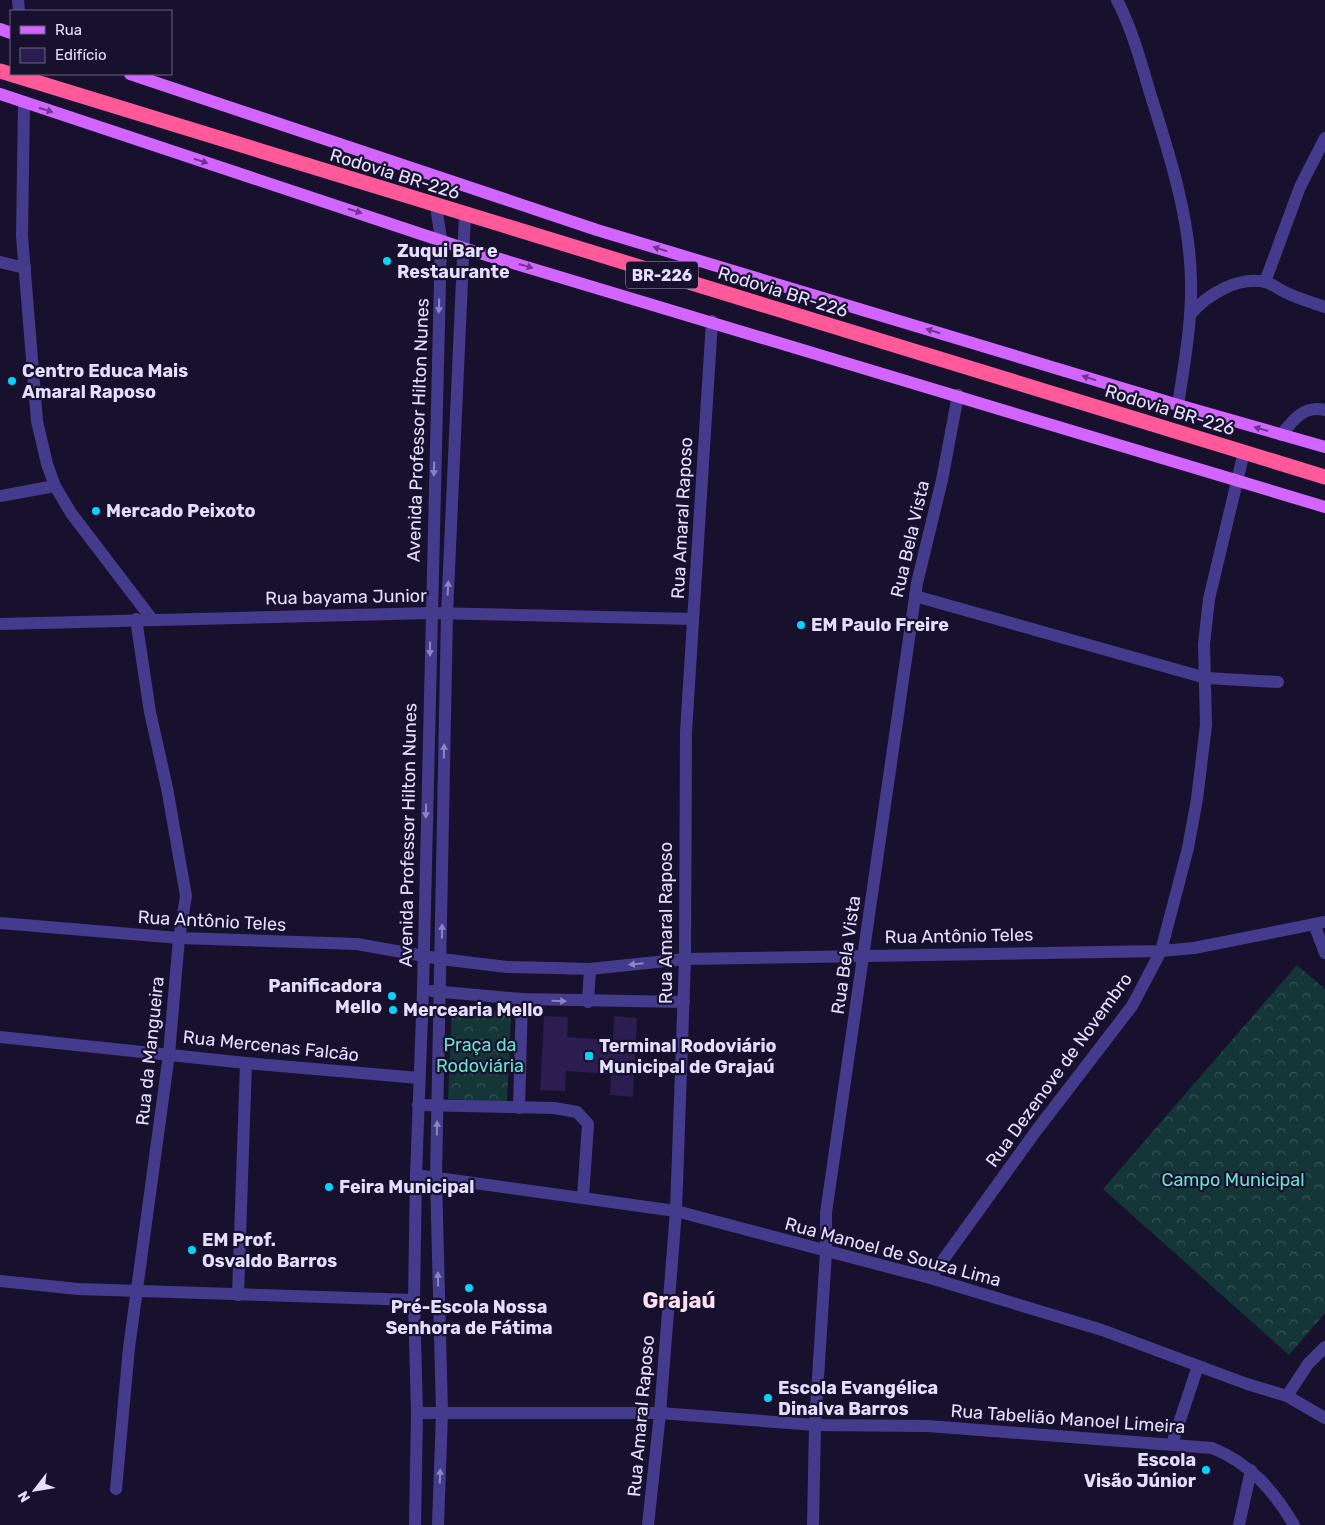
<svg xmlns="http://www.w3.org/2000/svg" width="1325" height="1525" font-family="Rubik,sans-serif">
  <style>
    .forest { fill: url(#forest-crowns) }
    .building { fill: #2b1d4f }
    .lines { fill: none; stroke-linecap: round; stroke-linejoin: round }
    .minor { stroke: #453b8d; stroke-width: 12 }
    .major { stroke: #d265ff; stroke-width: 12 }
    .highway { stroke: #ff599a; stroke-width: 15 }
    .oneway { fill: #6c378c }
    .oneway2 { fill: #8d84c0 }
    .poi-dot { fill: #0ad2ff; stroke: #18112d; stroke-width: 2 }
    .labels { text-anchor: middle; dominant-baseline: central; stroke-width: 4.5; stroke-linejoin: round; paint-order: stroke }
    .shield { fill: #18112d; stroke: #a7a0c0; stroke-width: 1 }
    .shield-label { font-size: 16px; font-weight: bold; fill: #e4deff }
    .street-label { font-size: 18px; fill: #e4deff; stroke: #18112d }
    .poi-label { font-size: 18px; font-weight: bold; fill: #e4deff; stroke: #18112d; text-anchor: start }
    .park-label { font-size: 18px; fill: #65e4cf; stroke: #18112d }
    .district-label { font-size: 22px; font-weight: bold; fill: #ffe0f1; stroke: #18112d }
  </style>
  <defs>
    <pattern id="forest-crowns" width="20" height="18" patternUnits="userSpaceOnUse" patternTransform="scale(1.25)"><rect width="20" height="18" fill="#143638"/><path d="M2 6a3 3 0 1 1 6 0M12 15a3 3 0 1 1 6 0" fill="none" stroke="#365356"/></pattern>
  </defs>
  <rect width="100%" height="100%" fill="#18112d"/>
  <g class="forest">
    <polygon points="1297,965 1325,989 1325,1313 1289,1355 1103,1189"/>
    <polygon points="452,1009 511,1013 507,1102 448,1099"/>
  </g>
  <polygon class="building" points="544,1016 568,1017 567,1037 613,1040 614,1016 637,1018 633,1097 610,1095 611,1074 566,1071 565,1091 540,1090"/>
  <g class="lines">
    <g class="minor">
      <polyline points="18,0 19,11"/>
      <path d="M1117 0C1132 29 1141 62 1150 93 1169 153 1190 217 1191 281 1192 323 1184 365 1178 405"/>
      <polyline points="24,102 22,236 37,421 47,464 55,486 71,513 151,618"/>
      <polyline points="0,262 25,268"/>
      <polyline points="1265,282 1300,187 1325,138"/>
      <path d="M1190 315C1206 295 1238 276 1265 282 1273 284 1281 291 1289 294 1300 299 1313 303 1325 307"/>
      <path d="M1281 435C1293 420 1304 405 1325 410"/>
      <polyline points="0,496 55,486"/>
      <polyline points="915,596 1206,678 1278,682"/>
      <polyline points="0,624 431,613 693,619"/>
      <polyline points="0,923 179,938 357,944 441,959 507,967 554,968 590,969 685,959 1161,951 1194,948 1325,922"/>
      <polyline points="1314,924 1325,953"/>
      <polyline points="432,991 522,999 684,1002"/>
      <polyline points="588,1002 590,969"/>
      <polyline points="0,1037 246,1063 419,1078"/>
      <polyline points="418,1105 554,1108 577,1112 588,1124 583,1197"/>
      <polyline points="519,1108 522,999"/>
      <polyline points="416,1175 676,1211 930,1278 1102,1330 1247,1384 1287,1396 1325,1418"/>
      <polyline points="930,1278 1036,1131 1132,1006 1161,951 1188,848 1197,799 1206,725 1204,644 1209,599 1244,452"/>
      <polyline points="0,1281 78,1289 414,1300"/>
      <polyline points="238,1295 246,1063"/>
      <polyline points="1287,1396 1308,1364 1325,1347"/>
      <path d="M417 1413H660L815 1425 928 1426 1212 1448C1250 1463 1274 1491 1294 1525"/>
      <polyline points="1172,1444 1198,1366"/>
      <polyline points="116,1489 129,1348 169,1054 179,938 186,896 167,788 150,712 136,619"/>
      <polyline points="415,1525 417,1413 414,1300 416,1175 423,990 441,239 436,206"/>
      <polyline points="438,1525 442,1413 436,1177 447,614 465,214"/>
      <polyline points="648,1525 660,1413 676,1211 685,959 686,732 712,321"/>
      <polyline points="813,1525 815,1425 826,1252 826,1213 917,583 942,480 958,395"/>
      <polyline points="1239,1525 1251,1470"/>
    </g>
    <g class="major">
      <polyline points="0,29 11,33"/>
      <polyline points="130,74 597,230 1178,405 1325,447"/>
      <polyline points="0,94 463,248 1325,507"/>
    </g>
    <polyline class="highway" points="0,71 1325,477"/>
  </g>
  <defs><path id="oneway-solid" d="M-6-.8H1V-3.2L6.5 0L1 3.2V.8H-6Z" transform="scale(1.25)"/></defs>
  <g class="oneway">
    <use href="#oneway-solid" transform="translate(46 110) rotate(18)"/>
    <use href="#oneway-solid" transform="translate(201 161) rotate(18)"/>
    <use href="#oneway-solid" transform="translate(355 211) rotate(18)"/>
    <use href="#oneway-solid" transform="translate(660 249) rotate(-163)"/>
    <use href="#oneway-solid" transform="translate(526 266) rotate(16)"/>
    <use href="#oneway-solid" transform="translate(933 331) rotate(-163)"/>
    <use href="#oneway-solid" transform="translate(1089 378) rotate(-163)"/>
    <use href="#oneway-solid" transform="translate(1261 429) rotate(-164)"/>
  </g>
  <g class="oneway2">
    <use href="#oneway-solid" transform="translate(439 306) rotate(92)"/>
    <use href="#oneway-solid" transform="translate(434 469) rotate(92)"/>
    <use href="#oneway-solid" transform="translate(448 588) rotate(-87)"/>
    <use href="#oneway-solid" transform="translate(430 649) rotate(91)"/>
    <use href="#oneway-solid" transform="translate(444 751) rotate(-89)"/>
    <use href="#oneway-solid" transform="translate(426 811) rotate(91)"/>
    <use href="#oneway-solid" transform="translate(442 931) rotate(-89)"/>
    <use href="#oneway-solid" transform="translate(636 964) rotate(174)"/>
    <use href="#oneway-solid" transform="translate(559 1001) rotate(2)"/>
    <use href="#oneway-solid" transform="translate(437 1128) rotate(-89)"/>
    <use href="#oneway-solid" transform="translate(438 1279) rotate(-91)"/>
    <use href="#oneway-solid" transform="translate(440 1476) rotate(-88)"/>
  </g>
  <g class="poi-dot">
    <circle cx="387" cy="261" r="5"/>
    <circle cx="12" cy="381" r="5"/>
    <circle cx="96" cy="511" r="5"/>
    <circle cx="801" cy="625" r="5"/>
    <circle cx="392" cy="996" r="5"/>
    <circle cx="393" cy="1010" r="5"/>
    <rect x="584" y="1051" width="10" height="10" rx="2.5"/>
    <circle cx="329" cy="1187" r="5"/>
    <circle cx="192" cy="1250" r="5"/>
    <circle cx="469" cy="1288" r="5"/>
    <circle cx="768" cy="1398" r="5"/>
    <circle cx="1206" cy="1470" r="5"/>
  </g>
  <g class="labels">
    <rect class="shield" x="626" y="261.5" width="72" height="27" rx="4"/>
    <g class="shield-label">
      <text x="662" y="275">BR-226</text>
    </g>
    <g class="street-label">
      <text transform="translate(395 174) rotate(17)">Rodovia BR-226</text>
      <text transform="translate(783 292) rotate(17)">Rodovia BR-226</text>
      <text transform="translate(1170 410) rotate(17)">Rodovia BR-226</text>
      <text transform="translate(418 430) rotate(-88)">Avenida Professor Hilton Nunes</text>
      <text transform="translate(682 518) rotate(-87)">Rua Amaral Raposo</text>
      <text transform="translate(910 539) rotate(-77)">Rua Bela Vista</text>
      <text transform="translate(346 597) rotate(-1)">Rua bayama Junior</text>
      <text transform="translate(408 835) rotate(-89)">Avenida Professor Hilton Nunes</text>
      <text transform="translate(212 921) rotate(3)">Rua Antônio Teles</text>
      <text transform="translate(666 923) rotate(-90)">Rua Amaral Raposo</text>
      <text transform="translate(959 936) rotate(-1)">Rua Antônio Teles</text>
      <text transform="translate(846 955) rotate(-82)">Rua Bela Vista</text>
      <text transform="translate(271 1046) rotate(6)">Rua Mercenas Falcão</text>
      <text transform="translate(150 1051) rotate(-84)">Rua da Mangueira</text>
      <text transform="translate(1059 1070) rotate(-54)">Rua Dezenove de Novembro</text>
      <text transform="translate(893 1252) rotate(15)">Rua Manoel de Souza Lima</text>
      <text transform="translate(641 1416) rotate(-85)">Rua Amaral Raposo</text>
      <text transform="translate(1068 1419) rotate(4)">Rua Tabelião Manoel Limeira</text>
    </g>
    <g class="poi-label">
      <text x="397" y="251">Zuqui Bar e<tspan x="397" dy="21">Restaurante</tspan></text>
      <text x="22" y="371">Centro Educa Mais<tspan x="22" dy="21">Amaral Raposo</tspan></text>
      <text x="106" y="511">Mercado Peixoto</text>
      <text x="811" y="625">EM Paulo Freire</text>
      <text x="382" y="986" text-anchor="end">Panificadora<tspan x="382" dy="21">Mello</tspan></text>
      <text x="403" y="1010">Mercearia Mello</text>
      <text x="599" y="1046">Terminal Rodoviário<tspan x="599" dy="21">Municipal de Grajaú</tspan></text>
      <text x="339" y="1187">Feira Municipal</text>
      <text x="202" y="1240">EM Prof.<tspan x="202" dy="21">Osvaldo Barros</tspan></text>
      <text x="469" y="1307" text-anchor="middle">Pré-Escola Nossa<tspan x="469" dy="21">Senhora de Fátima</tspan></text>
      <text x="778" y="1388">Escola Evangélica<tspan x="778" dy="21">Dinalva Barros</tspan></text>
      <text x="1196" y="1460" text-anchor="end">Escola<tspan x="1196" dy="21">Visão Júnior</tspan></text>
    </g>
    <g class="park-label">
      <text x="480" y="1045">Praça da<tspan x="480" dy="21">Rodoviária</tspan></text>
      <text x="1233" y="1180">Campo Municipal</text>
    </g>
    <g class="district-label">
      <text x="679" y="1300">Grajaú</text>
    </g>
  </g>
  <rect x="10" y="10" width="162" height="65" fill="#18112d" stroke="#6a6381"/>
  <rect x="20" y="26" width="25" height="8" fill="#d265ff" stroke="#6a6381"/>
  <text x="55" y="35" font-size="15" fill="#e4deff">Rua</text>
  <rect x="20" y="48" width="25" height="15" fill="#2b1d4f" stroke="#6a6381"/>
  <text x="55" y="60" font-size="15" fill="#e4deff">Edifício</text>
  <g transform="translate(35 1490) rotate(239)" stroke="#18112d" stroke-width="4" paint-order="stroke">
  <path d="M0-4L9 19L0 12L-9 19Z" fill="#e4deff"/>
  <text y="-8" font-size="14" font-weight="bold" text-anchor="middle" fill="#e4deff">N</text>
  </g>
</svg>
